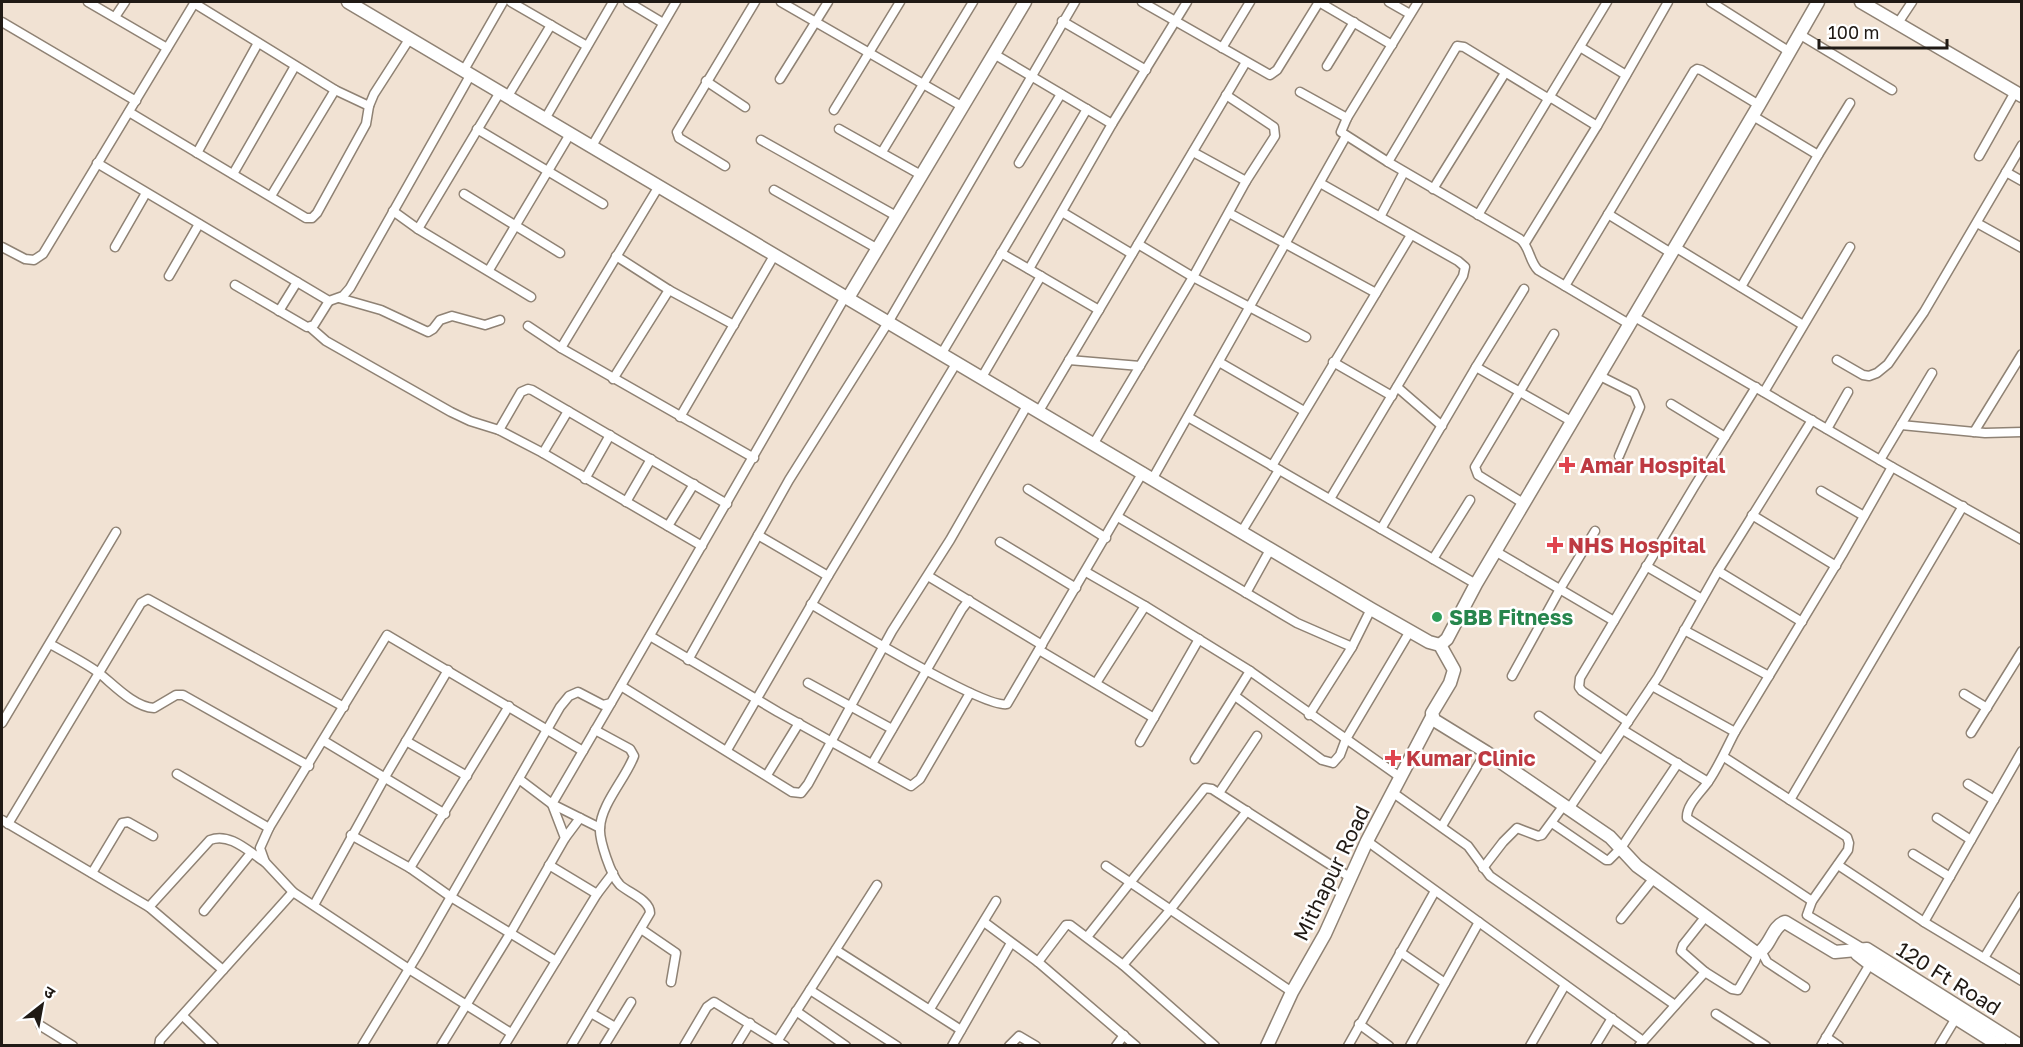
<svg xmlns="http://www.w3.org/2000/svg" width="2023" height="1047" font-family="'Golos Text','Noto Sans Devanagari',sans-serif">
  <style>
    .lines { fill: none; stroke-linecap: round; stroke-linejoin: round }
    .street-casing { stroke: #8f8274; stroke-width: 11 }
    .secondary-casing { stroke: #8f8274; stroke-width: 15 }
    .street { stroke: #fff; stroke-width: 8 }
    .secondary { stroke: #fff; stroke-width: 12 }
    .health-dot { fill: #e0444e; stroke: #fff; stroke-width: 2 }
    .leisure-dot { fill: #2e9e5b; stroke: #fff; stroke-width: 2 }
    .labels { text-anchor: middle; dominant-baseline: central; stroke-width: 5; stroke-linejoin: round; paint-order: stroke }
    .health-label { font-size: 21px; font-weight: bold; fill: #be3a42; stroke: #fff; text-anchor: start }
    .leisure-label { font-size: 21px; font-weight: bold; fill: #27864d; stroke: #fff; text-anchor: start }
    .street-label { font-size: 21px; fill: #201a15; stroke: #fff }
  </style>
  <rect width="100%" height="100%" fill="#f1e2d3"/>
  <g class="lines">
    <defs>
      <g id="street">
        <polyline points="88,2 167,48"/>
        <polyline points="511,2 587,46"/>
        <polyline points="628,2 663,23"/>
        <polyline points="781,2 963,107"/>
        <polyline points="1142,2 1270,75 1277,70 1319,2"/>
        <polyline points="1319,2 1392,45"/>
        <polyline points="1389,2 1410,14"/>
        <path d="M1418 2 1347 118 1341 132 1388 162 1520 239C1530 247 1529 261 1538 270L1629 324"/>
        <polyline points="1711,2 1790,52"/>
        <polyline points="194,3 335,90 369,106"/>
        <polyline points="115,17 125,2"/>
        <polyline points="1062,21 1146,70"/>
        <polyline points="2,22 136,101"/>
        <polyline points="1898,23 1912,2"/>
        <polyline points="1799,34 1892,90"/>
        <polyline points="1580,47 1626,75"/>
        <polyline points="1222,48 1250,2"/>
        <polyline points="994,54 1112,124"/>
        <polyline points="1327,66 1354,22"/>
        <polyline points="464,70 503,2"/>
        <polyline points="780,79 828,2"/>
        <polyline points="706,81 745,107"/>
        <polyline points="1300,92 1347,118"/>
        <polyline points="508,96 551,25"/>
        <polyline points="1550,97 1597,126"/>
        <polyline points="834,110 900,2"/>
        <polyline points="129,112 306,218 312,218 317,213 366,124 369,106 374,94 410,38"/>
        <polyline points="1753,116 1818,155"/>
        <polyline points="545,119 613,2"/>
        <polyline points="477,129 603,204"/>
        <polyline points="839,129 921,175"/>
        <polyline points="761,140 898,217"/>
        <polyline points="592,146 676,2"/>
        <polyline points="882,152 973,2"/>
        <polyline points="1193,152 1246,181"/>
        <polyline points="197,153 258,43"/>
        <polyline points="1979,156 2015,92"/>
        <polyline points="1388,162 1457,46 1464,47 1549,99"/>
        <polyline points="97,163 329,301 343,296 350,288 471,74"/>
        <polyline points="1019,163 1061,94"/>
        <polyline points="725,166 679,138 677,132 755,2"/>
        <polyline points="2006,172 2022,181"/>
        <polyline points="233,174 295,66"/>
        <polyline points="1320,183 1458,261 1465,267 1463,276 1330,499"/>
        <polyline points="1433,189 1505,73"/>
        <polyline points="774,190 878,249"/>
        <polyline points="464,194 560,253"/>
        <polyline points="271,196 335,90"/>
        <polyline points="393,211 418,229 531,297"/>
        <polyline points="1062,212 1132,254"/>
        <polyline points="1229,213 1376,293"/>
        <polyline points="1608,214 1671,253"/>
        <polyline points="1478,215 1607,2"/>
        <polyline points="1380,217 1404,172"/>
        <polyline points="1977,223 2022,248"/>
        <polyline points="418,229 500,92"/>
        <polyline points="1525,243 1597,126 1668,2"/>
        <polyline points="1138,244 1193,277 1306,337"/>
        <polyline points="2,247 25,259 34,260 43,254 195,2"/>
        <polyline points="115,247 146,193"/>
        <polyline points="1675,247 1803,325"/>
        <polyline points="1001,253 1099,310"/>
        <polyline points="616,256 669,290 734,325"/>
        <polyline points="1029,269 1112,124 1187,2"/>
        <polyline points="489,270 570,134"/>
        <polyline points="169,276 199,224"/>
        <polyline points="235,285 307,327 314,325 329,301"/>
        <polyline points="1565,286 1694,71 1697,69 1701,70 1759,105"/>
        <polyline points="1741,287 1818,155 1850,103"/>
        <polyline points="339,298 381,310 428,332 433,329 440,320 452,316 485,325 500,320"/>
        <polyline points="279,311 297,282"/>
        <polyline points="1633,316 1892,467 2022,540"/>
        <polyline points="528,326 561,348 754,458"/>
        <polyline points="310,327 326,341 451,412 470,421 499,430 543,453 702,546"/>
        <polyline points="561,348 659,186"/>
        <polyline points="942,353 1087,109"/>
        <polyline points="1069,360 1140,366"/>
        <polyline points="1837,360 1863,375 1869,376 1877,373 1888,364 1924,312 2022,145"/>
        <polyline points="1219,362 1304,411"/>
        <polyline points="1333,362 1392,396"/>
        <polyline points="1476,367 1571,421"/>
        <polyline points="1598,375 1634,393 1640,407 1619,456"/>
        <polyline points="982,377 1041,276"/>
        <polyline points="613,379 669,290"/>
        <polyline points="1397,387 1442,426"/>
        <polyline points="1764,392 1850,247"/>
        <polyline points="1671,404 1725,437"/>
        <polyline points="1039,411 1246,62"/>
        <polyline points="680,417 775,254"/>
        <polyline points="1188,417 1476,584"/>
        <polyline points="1901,425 1985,433 2022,432"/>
        <polyline points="1827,429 1848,392"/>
        <polyline points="499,430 521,392 528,389 532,390 727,504"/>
        <polyline points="1974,432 2022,354"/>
        <polyline points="1094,443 1193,277 1246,181 1275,136 1274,127 1226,95"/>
        <polyline points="543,453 568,411"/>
        <polyline points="1880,460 1932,373"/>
        <polyline points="1272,466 1411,235"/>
        <polyline points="1153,478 1346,136"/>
        <polyline points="585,479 610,435"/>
        <polyline points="1028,489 1106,538"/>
        <polyline points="1821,491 1864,516"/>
        <polyline points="626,502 651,459"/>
        <polyline points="1523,503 1478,475 1475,467 1554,334"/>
        <polyline points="1752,515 1836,566"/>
        <polyline points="1118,517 1297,623 1352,647"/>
        <polyline points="668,526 694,484"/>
        <polyline points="1381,529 1476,367 1524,289"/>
        <polyline points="1242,531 1279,470"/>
        <polyline points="758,535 828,576"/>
        <polyline points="1000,542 1076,588"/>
        <polyline points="1495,551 1614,621"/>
        <polyline points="1433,559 1470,500"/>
        <polyline points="1646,566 1702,599"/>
        <polyline points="1718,571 1802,622"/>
        <polyline points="1086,572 1145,606 1250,671 1400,777"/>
        <polyline points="928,576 1042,645"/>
        <polyline points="1246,593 1271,548"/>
        <path d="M811 604C838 620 986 710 1007 704L1143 472"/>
        <polyline points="1684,630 1769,676"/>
        <polyline points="650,636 778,712 911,786 920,779 970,693"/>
        <path d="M50 644C66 653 84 662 99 673 114 685 134 707 154 708L176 695H183L309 766"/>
        <polyline points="1039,650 1154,718"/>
        <polyline points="688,660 789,480 889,321 1075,2"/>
        <polyline points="1512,676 1560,589 1595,531"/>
        <polyline points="808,683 892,729"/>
        <polyline points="1096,683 1145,606"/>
        <polyline points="621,686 792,792 801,793 808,784 892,631 950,540 1028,404"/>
        <polyline points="1652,686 1735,732 1842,555 1892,467"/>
        <polyline points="1964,694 1987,708"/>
        <polyline points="1235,696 1322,760 1333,763 1340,755 1346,739 1410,631"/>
        <polyline points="1309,715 1352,647 1371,609"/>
        <polyline points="1539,716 1602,760"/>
        <polyline points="1628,722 1582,691 1579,687 1580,678 1694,487 1756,387"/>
        <polyline points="2,723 116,532"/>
        <path d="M1623 730 1708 782C1701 792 1686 805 1687 818L1812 901"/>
        <polyline points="1971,733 2022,651"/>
        <polyline points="324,741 445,814"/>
        <polyline points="406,741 467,776"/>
        <polyline points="1140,742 1199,639"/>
        <polyline points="727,750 828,576 957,362"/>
        <polyline points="1724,757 1847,837 1849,843 1848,850 1812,901 1807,915 1862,948"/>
        <polyline points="1195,759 1250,671"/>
        <polyline points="872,764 962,609 969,600"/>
        <polyline points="177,774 269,828"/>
        <polyline points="767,775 799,723"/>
        <polyline points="519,779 552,804 600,828"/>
        <path d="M1708 782C1719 766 1726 749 1735 732"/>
        <polyline points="1968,784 1994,800"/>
        <polyline points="1392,792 1468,846 1490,876 1675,1005"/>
        <polyline points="1219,793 1257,736"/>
        <polyline points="1790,800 1963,506"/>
        <polyline points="1569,809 1658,677 1718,571 1812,420"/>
        <polyline points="1937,818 1971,840"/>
        <polyline points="2,820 149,907 223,970"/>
        <polyline points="1552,823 1606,860 1609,860 1621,848 1678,763"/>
        <polyline points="8,824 141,603 148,599 344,707"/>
        <polyline points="1442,826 1486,752"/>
        <polyline points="351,835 410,868 451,897 556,961"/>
        <polyline points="565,838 580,818"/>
        <polyline points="1367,841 1643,1041"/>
        <polyline points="1913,854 1950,877"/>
        <polyline points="1838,865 1924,922 2022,981"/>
        <polyline points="1106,866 1292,992"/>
        <polyline points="410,868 509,706"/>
        <polyline points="1483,868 1503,842 1517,828 1538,836 1542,835 1564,805"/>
        <polyline points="92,873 122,823 128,822 153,836"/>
        <polyline points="597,894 613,873"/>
        <polyline points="314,905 385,777 448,670"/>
        <path d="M149 907 210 840C230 832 249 852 265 862"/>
        <polyline points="204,911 251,853"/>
        <polyline points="1621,919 1654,878"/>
        <polyline points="984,922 1038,962 1136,1046"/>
        <polyline points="1924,922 2022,751"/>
        <polyline points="641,929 676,953 671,982"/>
        <polyline points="1087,937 1205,788 1212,789 1351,878"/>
        <polyline points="836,950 961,1030"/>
        <polyline points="1761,951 1767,962 1805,987"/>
        <polyline points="1400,952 1445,983"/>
        <polyline points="1984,958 2022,896"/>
        <polyline points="1038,962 1063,929 1066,925 1070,925 1123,965 1215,1046"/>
        <polyline points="1123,965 1170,910 1247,811"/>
        <polyline points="1705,972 1681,951 1683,945 1706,916"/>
        <polyline points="810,990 897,1046"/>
        <polyline points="930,1009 996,901"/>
        <polyline points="796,1011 846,1046"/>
        <polyline points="591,1013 615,1027"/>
        <polyline points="1716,1014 1766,1046"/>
        <polyline points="183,1016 214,1046"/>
        <polyline points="1359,1024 1389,1046"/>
        <polyline points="41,1026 73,1046"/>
        <polyline points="511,1033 409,969 293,892 265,862 260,848 269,828 387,635 583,751"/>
        <polyline points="1826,1037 1839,1046"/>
        <polyline points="778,1040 877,885"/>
        <polyline points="159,1046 160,1040 293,892"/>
        <polyline points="362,1046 418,954 560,707 569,696 578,692 603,705 611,703 845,297"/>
        <polyline points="441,1046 511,932 565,838 552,804 611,703"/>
        <polyline points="504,1046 597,894 549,865"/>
        <path d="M571 1046 650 913C650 900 629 893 620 885 611 876 599 840 600 828 601 804 626 778 634 756L630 749 595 730"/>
        <polyline points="604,1046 631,1002"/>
        <polyline points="684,1046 707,1007 714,1002 785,1046"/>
        <polyline points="736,1046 750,1023"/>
        <polyline points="952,1046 1011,943"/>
        <polyline points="1009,1046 1019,1036 1036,1046"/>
        <polyline points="1116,1046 1124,1035"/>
        <polyline points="1348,1046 1435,891"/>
        <polyline points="1410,1046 1479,922"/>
        <polyline points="1530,1046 1565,985"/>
        <polyline points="1595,1046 1612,1018"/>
        <polyline points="1639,1046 1705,972 1732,989 1738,990 1755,961 1758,953"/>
        <polyline points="1821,1046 1870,964"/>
        <polyline points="1939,1046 1956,1018"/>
      </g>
      <g id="secondary">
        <path d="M348 2 1371 609 1429 642 1440 645 1454 670 1450 683 1432 713 1434 720 1486 752 1610 837 1637 866 1755 952 1758 953C1771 946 1772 926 1785 922L1835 952 1867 949 2021 1046"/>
        <polyline points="1861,2 2022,96"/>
        <polyline points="848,298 1025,2"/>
        <polyline points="1440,645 1447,639 1476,584 1759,105 1818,2"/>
        <polyline points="1856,950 1857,954 1870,964 2000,1046"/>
        <polyline points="1267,1046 1292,992 1325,934 1367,841 1432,717"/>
      </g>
    </defs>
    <use href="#street" class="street-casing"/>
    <use href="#secondary" class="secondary-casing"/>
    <use href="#street" class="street"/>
    <use href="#secondary" class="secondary"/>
  </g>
  <g class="health-dot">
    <path d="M1564 456h6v6h6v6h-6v6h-6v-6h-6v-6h6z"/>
    <path d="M1552 536h6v6h6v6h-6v6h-6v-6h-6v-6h6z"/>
    <path d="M1390 749h6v6h6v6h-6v6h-6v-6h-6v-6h6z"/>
  </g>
  <circle class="leisure-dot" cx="1437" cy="617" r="6"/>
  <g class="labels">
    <g class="health-label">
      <text x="1580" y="465">Amar Hospital</text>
      <text x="1568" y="545">NHS Hospital</text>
      <text x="1406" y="758">Kumar Clinic</text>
    </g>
    <g class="leisure-label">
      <text x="1449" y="617">SBB Fitness</text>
    </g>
    <g class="street-label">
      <text transform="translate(1331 873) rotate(-64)">Mithapur Road</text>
      <text transform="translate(1949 978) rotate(32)">120 Ft Road</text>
    </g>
  </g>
  <rect width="2023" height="1047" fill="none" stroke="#201a15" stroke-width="6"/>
  <g transform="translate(42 1005) rotate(31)" stroke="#ffffff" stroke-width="4.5" paint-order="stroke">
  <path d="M0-4.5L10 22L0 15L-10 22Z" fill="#201a15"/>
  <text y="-9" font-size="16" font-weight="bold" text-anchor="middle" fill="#201a15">उ</text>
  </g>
  <path d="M1819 39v9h128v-9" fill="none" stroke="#201a15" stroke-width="3"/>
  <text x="1828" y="39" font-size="18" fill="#201a15" stroke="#ffffff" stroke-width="4.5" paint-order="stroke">100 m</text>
</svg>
